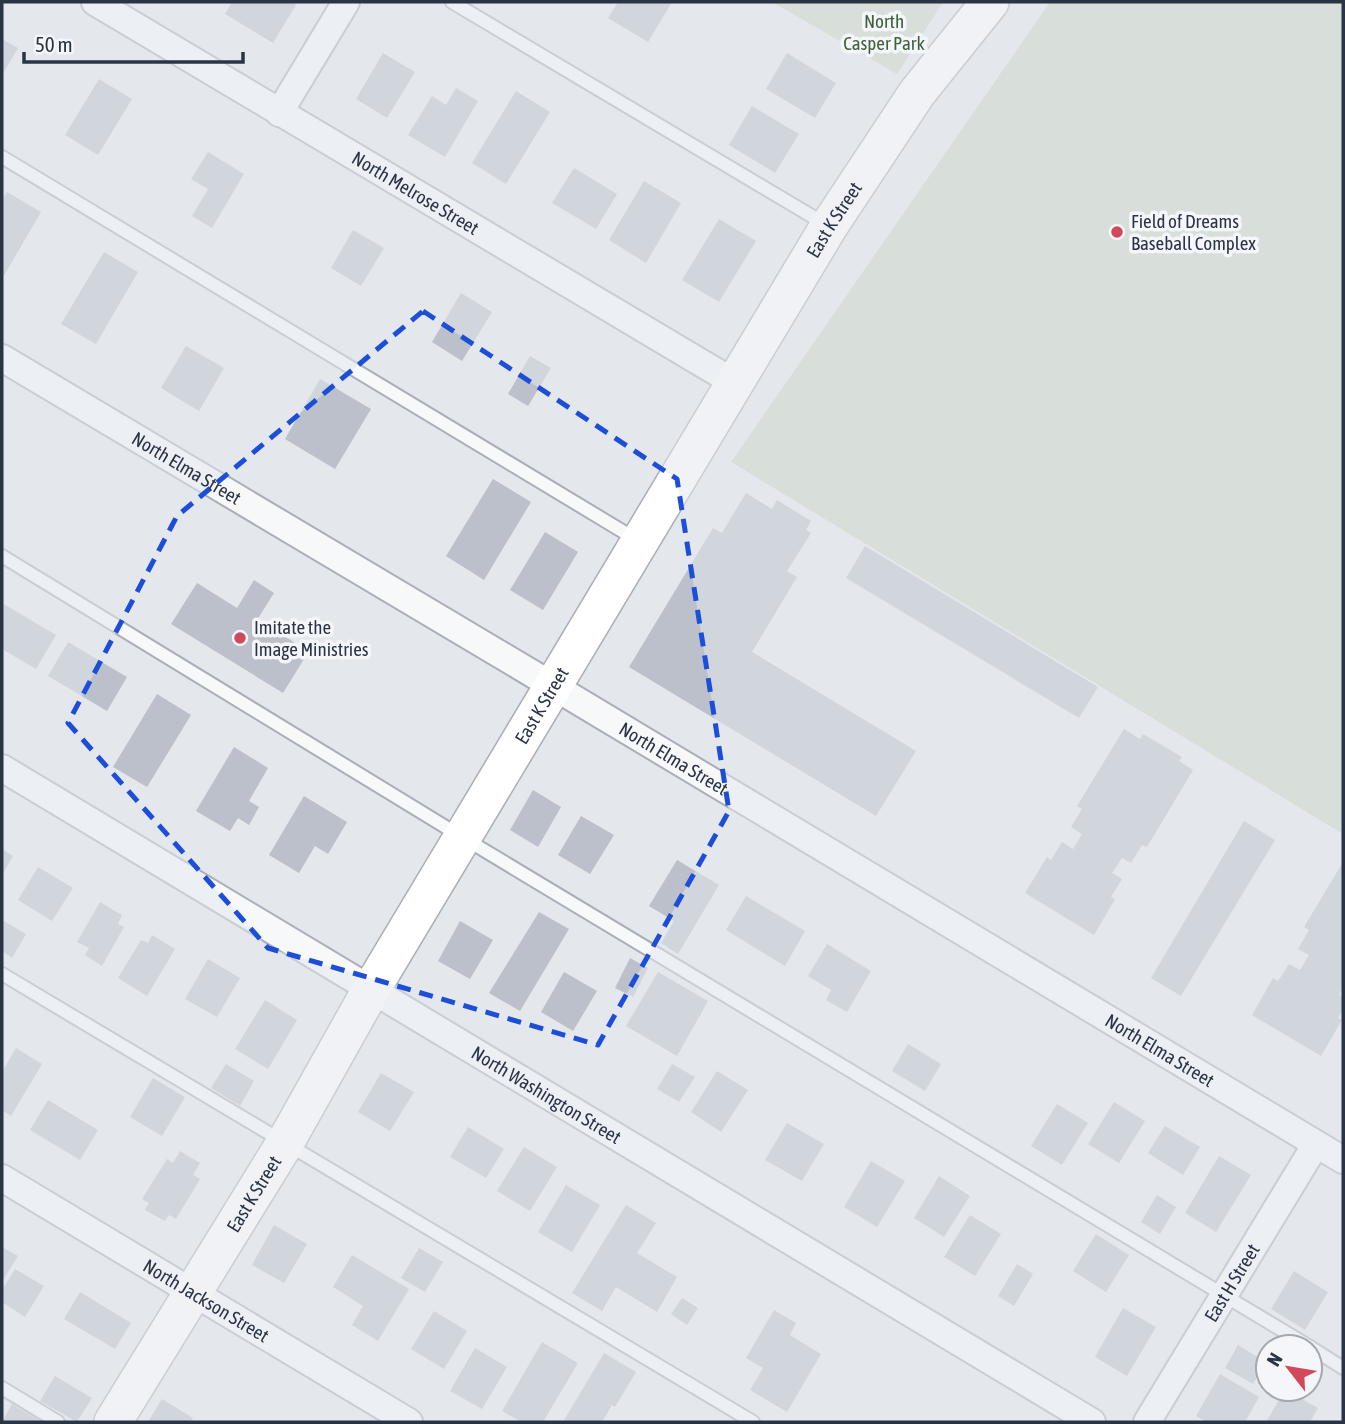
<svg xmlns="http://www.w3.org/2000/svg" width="1345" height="1424" font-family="'Asap Condensed',sans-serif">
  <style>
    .green { fill: #c9d6c5 }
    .building { fill: #bbc0ca }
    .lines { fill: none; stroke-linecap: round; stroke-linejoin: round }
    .lane-casing { stroke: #a9aeb7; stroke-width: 16 }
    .street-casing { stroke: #a9aeb7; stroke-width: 30 }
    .secondary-casing { stroke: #a9aeb7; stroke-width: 40 }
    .lane { stroke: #f7f8fa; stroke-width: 12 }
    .street { stroke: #f7f8fa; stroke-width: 26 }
    .secondary { stroke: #fff; stroke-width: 37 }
    .marked { fill: none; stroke: #1d4ed8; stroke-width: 5; stroke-dasharray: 14 9; stroke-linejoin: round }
    .poi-dot { fill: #d1495b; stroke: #f4f6f9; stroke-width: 2.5 }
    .labels { text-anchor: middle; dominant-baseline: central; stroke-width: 7; stroke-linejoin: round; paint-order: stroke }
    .park-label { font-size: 19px; fill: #3f6138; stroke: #f4f6f9 }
    .street-label { font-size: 19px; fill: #2b3445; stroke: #f4f6f9 }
    .poi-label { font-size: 19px; fill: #2b3445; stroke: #f4f6f9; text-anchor: start }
  </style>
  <rect width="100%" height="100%" fill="#e4e7ec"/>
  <g class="green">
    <polygon points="772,2 943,2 897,74"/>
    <polygon points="1050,2 1343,2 1343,834 731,462"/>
  </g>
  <g class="building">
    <polygon points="232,2 292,2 296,5 273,43 225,14"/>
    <polygon points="618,2 672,2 648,42 608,18"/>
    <polygon points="2,39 18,48 2,75"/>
    <polygon points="383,53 415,72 387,118 356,99"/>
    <polygon points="787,53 836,83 815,118 766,89"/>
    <polygon points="99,79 132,99 98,155 65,135"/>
    <polygon points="456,88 478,101 445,157 408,135 432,96 446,105"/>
    <polygon points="516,91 550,112 506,184 472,163"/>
    <polygon points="752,106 799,134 775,173 729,145"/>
    <polygon points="208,152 244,174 212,228 192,216 208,189 191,179"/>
    <polygon points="574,168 617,194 596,229 552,203"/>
    <polygon points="644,181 681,203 646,263 609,240"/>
    <polygon points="7,192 41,212 2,279 2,200"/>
    <polygon points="719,219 756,241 719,302 682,280"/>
    <polygon points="353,230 384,248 361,286 331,268"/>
    <polygon points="104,252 138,272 96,344 61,324"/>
    <polygon points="461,293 492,312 462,361 432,342"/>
    <polygon points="186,346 224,368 199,411 161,388"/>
    <polygon points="530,356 551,368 528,406 508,394"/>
    <polygon points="320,379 371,409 335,469 285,439"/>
    <polygon points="493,479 531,502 484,580 446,556"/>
    <polygon points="746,493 772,509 777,500 811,521 806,530 811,533 787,571 797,577 752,652 916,751 876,816 629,667 713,528 722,533"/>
    <polygon points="545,532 578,552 543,610 510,590"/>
    <polygon points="865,546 1098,687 1079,718 846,578"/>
    <polygon points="254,580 274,593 257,620 309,651 283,693 171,624 197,583 237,608"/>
    <polygon points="2,603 56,635 36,669 2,649"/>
    <polygon points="68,642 127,677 107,711 48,676"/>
    <polygon points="157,694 191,715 147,787 113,767"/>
    <polygon points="1124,729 1140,739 1143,734 1182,757 1179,761 1193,770 1147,847 1142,845 1131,863 1122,858 1112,873 1122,879 1111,897 1115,899 1094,935 1025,893 1047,857 1051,860 1062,842 1073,849 1082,834 1071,827 1082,809 1077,806"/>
    <polygon points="234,747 268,768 249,801 259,807 249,825 238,818 230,831 196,811"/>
    <polygon points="533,790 561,807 538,847 510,830"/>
    <polygon points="304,796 347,822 328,854 315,846 299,873 269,855"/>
    <polygon points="581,816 614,835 590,874 558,855"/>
    <polygon points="1244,821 1275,840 1181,996 1151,978"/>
    <polygon points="2,849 13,856 2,875"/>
    <polygon points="677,860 719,885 678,954 661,943 674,921 649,906"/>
    <polygon points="1343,862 1343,988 1339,994 1343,997 1343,1010 1338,1018 1342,1020 1321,1056 1252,1015 1273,978 1278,981 1289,964 1300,970 1309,955 1298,949 1309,930 1304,927"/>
    <polygon points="38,867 73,888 52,921 18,900"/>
    <polygon points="746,896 805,931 785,966 726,930"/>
    <polygon points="100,902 122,915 118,924 124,927 102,966 85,955 89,948 77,942"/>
    <polygon points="539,912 569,929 520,1011 489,993"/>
    <polygon points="2,920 26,934 12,958 2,951"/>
    <polygon points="460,921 493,940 470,979 438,961"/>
    <polygon points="152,935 175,949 147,996 118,978 141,940 148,943"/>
    <polygon points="827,944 871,971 847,1012 826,1000 831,990 808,976"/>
    <polygon points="630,958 648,968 633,997 615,988"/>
    <polygon points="208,959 240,978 217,1017 185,999"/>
    <polygon points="564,972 597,991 573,1031 541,1012"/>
    <polygon points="658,972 708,1001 677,1056 626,1026"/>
    <polygon points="265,1000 297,1020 268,1069 235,1049"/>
    <polygon points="908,1044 941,1064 925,1091 892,1071"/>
    <polygon points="16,1048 42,1064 11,1116 2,1110 2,1072"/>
    <polygon points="226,1064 254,1081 240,1106 211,1088"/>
    <polygon points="672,1064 695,1077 679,1102 657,1089"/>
    <polygon points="717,1071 748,1090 721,1132 691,1112"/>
    <polygon points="381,1073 414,1092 390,1131 358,1112"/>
    <polygon points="153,1078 185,1097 162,1136 130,1117"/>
    <polygon points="48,1100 98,1130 80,1160 30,1130"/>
    <polygon points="1114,1102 1145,1121 1119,1163 1088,1144"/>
    <polygon points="1057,1104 1088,1123 1062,1165 1031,1146"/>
    <polygon points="787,1123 824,1144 802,1181 765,1160"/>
    <polygon points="1165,1126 1200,1147 1183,1175 1148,1153"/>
    <polygon points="468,1127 504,1149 486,1178 450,1157"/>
    <polygon points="524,1147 557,1167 530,1211 497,1191"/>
    <polygon points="180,1151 200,1163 193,1175 200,1179 176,1219 169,1215 165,1221 145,1210 149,1203 142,1199 167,1159 173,1163"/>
    <polygon points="1219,1156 1251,1175 1216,1232 1185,1213"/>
    <polygon points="871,1161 905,1181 877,1227 844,1207"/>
    <polygon points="939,1176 970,1196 944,1237 914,1218"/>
    <polygon points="566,1185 600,1205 572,1252 538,1232"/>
    <polygon points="1157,1195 1176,1207 1160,1234 1141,1222"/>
    <polygon points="626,1205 656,1223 637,1253 677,1277 657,1312 616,1287 602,1311 572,1293"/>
    <polygon points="970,1215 1001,1234 975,1276 944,1257"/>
    <polygon points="274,1225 307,1244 284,1283 252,1265"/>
    <polygon points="1096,1234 1129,1255 1106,1292 1073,1271"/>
    <polygon points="2,1247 18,1256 2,1282"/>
    <polygon points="419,1248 443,1262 425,1292 401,1278"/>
    <polygon points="352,1255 409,1289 378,1341 352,1325 363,1306 333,1287"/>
    <polygon points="1017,1264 1033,1274 1014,1306 998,1296"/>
    <polygon points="15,1269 44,1286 25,1317 2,1302 2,1290"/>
    <polygon points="1294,1271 1328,1292 1305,1330 1271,1309"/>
    <polygon points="80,1292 131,1323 115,1349 64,1319"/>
    <polygon points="682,1298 698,1308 687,1325 671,1314"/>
    <polygon points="1123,1308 1156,1327 1127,1376 1095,1357"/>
    <polygon points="774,1310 796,1323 790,1335 821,1354 787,1412 750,1390 763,1368 746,1358"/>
    <polygon points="434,1311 467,1331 444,1369 411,1349"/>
    <polygon points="542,1342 578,1363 543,1422 521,1422 502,1411"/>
    <polygon points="1238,1345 1266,1362 1253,1384 1225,1368"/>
    <polygon points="475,1348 507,1367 482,1409 450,1391"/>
    <polygon points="604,1353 636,1372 615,1407 612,1405 602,1422 563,1422"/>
    <polygon points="1220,1374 1259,1397 1245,1422 1206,1422 1196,1416"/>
    <polygon points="55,1376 92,1398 77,1422 40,1401"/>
    <polygon points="1285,1390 1318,1408 1310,1422 1266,1422"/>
    <polygon points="162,1399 193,1418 191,1422 148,1422"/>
    <polygon points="12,1404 42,1422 2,1422"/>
  </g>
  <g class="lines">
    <defs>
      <g id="lane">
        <polyline points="452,2 825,224"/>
        <polyline points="2,157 637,540"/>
        <polyline points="2,556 462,837 1310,1347"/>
        <polyline points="2,974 753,1422"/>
        <polyline points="1310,1347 1343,1368"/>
        <polyline points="2,1388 58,1422"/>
      </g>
      <g id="street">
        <path id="s1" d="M95 2 735 383"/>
        <polyline points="279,113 346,2"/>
        <path id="s2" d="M2 358 553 686 1343 1160"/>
        <path id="s3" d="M2 768 1092 1422"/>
        <path id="s4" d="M2 1178 409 1422"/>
        <path id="s5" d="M1147 1422 1316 1144"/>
      </g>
      <g id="secondary">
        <path id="s6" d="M113 1422 285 1143 372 988 829 226 917 93 990 2"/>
      </g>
    </defs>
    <use href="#lane" class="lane-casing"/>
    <use href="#street" class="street-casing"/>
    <use href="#secondary" class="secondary-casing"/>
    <use href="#lane" class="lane"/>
    <use href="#street" class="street"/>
    <use href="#secondary" class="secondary"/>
  </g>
  <path d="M0 0H1345V1424H0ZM423 311 677 479 729 811 598 1045 268 948 68 723 177 516Z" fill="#e4e7ec" fill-opacity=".55" fill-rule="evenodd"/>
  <path class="marked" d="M423 311 677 479 729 811 598 1045 268 948 68 723 177 516Z"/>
  <g class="poi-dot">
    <circle cx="1117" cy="232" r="7"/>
    <circle cx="240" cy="638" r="7"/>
  </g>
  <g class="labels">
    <g class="park-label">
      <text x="884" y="21">North<tspan x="884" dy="22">Casper Park</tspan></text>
    </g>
    <g class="street-label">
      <text stroke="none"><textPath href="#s1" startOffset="373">North Melrose Street</textPath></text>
      <text stroke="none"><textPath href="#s6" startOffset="1402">East K Street</textPath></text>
      <text stroke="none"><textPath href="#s2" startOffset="215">North Elma Street</textPath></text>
      <text stroke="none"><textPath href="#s6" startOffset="835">East K Street</textPath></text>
      <text stroke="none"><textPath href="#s2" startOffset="782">North Elma Street</textPath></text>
      <text stroke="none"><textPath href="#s2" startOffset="1349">North Elma Street</textPath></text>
      <text stroke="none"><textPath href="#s3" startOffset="635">North Washington Street</textPath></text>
      <text stroke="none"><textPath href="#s6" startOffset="268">East K Street</textPath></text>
      <text stroke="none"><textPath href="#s5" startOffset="163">East H Street</textPath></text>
      <text stroke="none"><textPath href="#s4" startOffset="238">North Jackson Street</textPath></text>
    </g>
    <g class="poi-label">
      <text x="1131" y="221">Field of Dreams<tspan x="1131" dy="22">Baseball Complex</tspan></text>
      <text x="254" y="627">Imitate the<tspan x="254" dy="22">Image Ministries</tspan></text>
    </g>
  </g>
  <rect width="1345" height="1424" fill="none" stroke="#2b3445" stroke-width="7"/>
  <g transform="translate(1289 1368) rotate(301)"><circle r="33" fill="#f4f6f9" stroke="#a4a8b1" stroke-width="2"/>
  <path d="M0-5L12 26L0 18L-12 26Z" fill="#d1495b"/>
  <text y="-10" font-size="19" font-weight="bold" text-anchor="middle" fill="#2b3445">N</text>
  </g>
  <path d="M24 52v10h219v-10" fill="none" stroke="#2b3445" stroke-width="3.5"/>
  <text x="35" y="52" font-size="21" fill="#2b3445" stroke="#f4f6f9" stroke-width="5" paint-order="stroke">50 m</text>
</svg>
